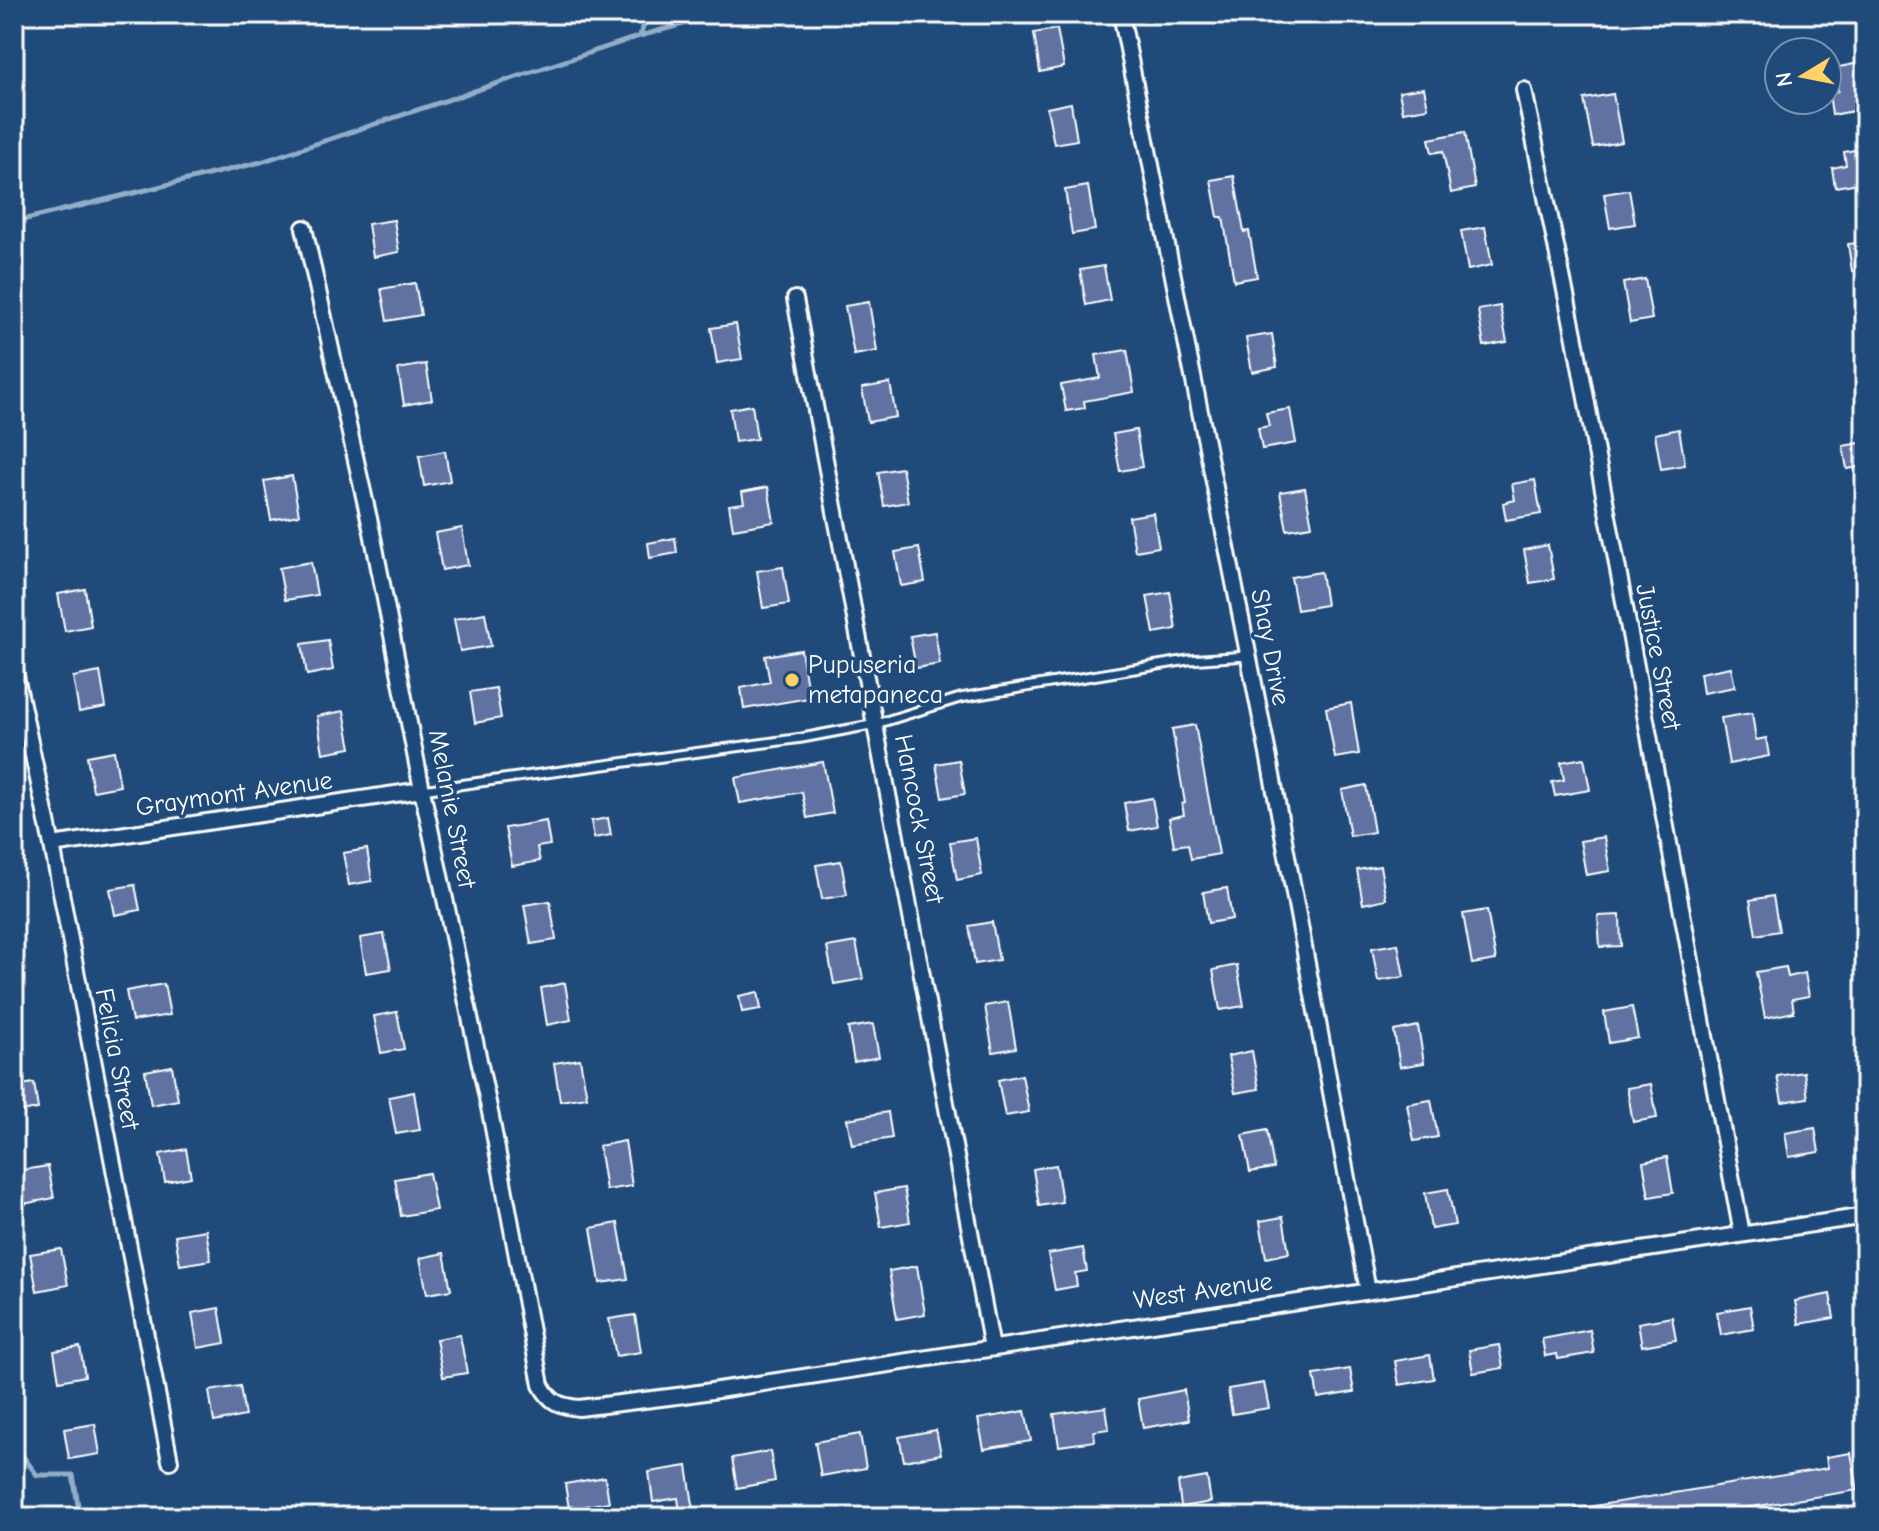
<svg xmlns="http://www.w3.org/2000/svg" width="1879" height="1531" font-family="'Comic Neue',sans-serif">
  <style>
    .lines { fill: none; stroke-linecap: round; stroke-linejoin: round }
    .stream { stroke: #92adc8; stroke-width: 5 }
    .building { fill: #5f72a2; stroke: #fff; stroke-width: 2 }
    .service-casing { stroke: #fff; stroke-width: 13 }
    .minor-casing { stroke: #fff; stroke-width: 20 }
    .service { stroke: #1f4a7a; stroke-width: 7 }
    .minor { stroke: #1f4a7a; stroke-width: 14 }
    .poi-dot { fill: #ffd166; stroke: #1f4a7a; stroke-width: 3 }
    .labels { text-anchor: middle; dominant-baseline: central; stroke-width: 7; stroke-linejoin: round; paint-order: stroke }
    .street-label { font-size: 26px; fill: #fff; stroke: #1f4a7a }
    .poi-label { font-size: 26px; fill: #fff; stroke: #1f4a7a; text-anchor: start }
  </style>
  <rect width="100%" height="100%" fill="#1f4a7a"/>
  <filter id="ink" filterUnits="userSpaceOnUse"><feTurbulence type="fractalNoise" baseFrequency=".0125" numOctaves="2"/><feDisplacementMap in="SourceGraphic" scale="16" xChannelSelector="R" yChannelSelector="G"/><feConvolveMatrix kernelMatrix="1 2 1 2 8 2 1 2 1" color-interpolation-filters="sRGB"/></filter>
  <g filter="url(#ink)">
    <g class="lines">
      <g class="stream">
        <polyline points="640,35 648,14"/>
        <polyline points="14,222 261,162 640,36 719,14"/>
        <polyline points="22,1455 37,1475 73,1475 80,1517"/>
      </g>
    </g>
    <g class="building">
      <polygon points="1057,29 1064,67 1040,72 1034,33"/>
      <polygon points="1859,63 1865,109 1832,115 1829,93 1838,91 1834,68"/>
      <polygon points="1424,88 1428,108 1403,112 1399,92"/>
      <polygon points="1613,94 1622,142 1593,147 1584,99"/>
      <polygon points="1071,103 1077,140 1054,144 1047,108"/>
      <polygon points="1465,132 1475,188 1451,193 1443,151 1432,153 1429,139"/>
      <polygon points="1865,148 1865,182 1835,187 1832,168 1846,165 1844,152"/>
      <polygon points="1234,176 1244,232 1249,231 1257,277 1234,281 1223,217 1218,217 1211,180"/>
      <polygon points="1088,186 1095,230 1072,234 1065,190"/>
      <polygon points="1629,190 1635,224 1610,228 1604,194"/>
      <polygon points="394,220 399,252 373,257 368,224"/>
      <polygon points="1485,227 1492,265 1468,270 1461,231"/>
      <polygon points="1865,242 1865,269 1852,271 1848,244"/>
      <polygon points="1104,266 1110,300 1086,305 1080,270"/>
      <polygon points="1645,279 1652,319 1630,323 1623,283"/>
      <polygon points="415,283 421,315 387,321 381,289"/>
      <polygon points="869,302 877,351 854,355 845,306"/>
      <polygon points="1500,306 1507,342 1484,346 1478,310"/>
      <polygon points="736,324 742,359 717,363 711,328"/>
      <polygon points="1272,334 1277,367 1252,372 1246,338"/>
      <polygon points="1127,350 1134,392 1084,401 1085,408 1066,411 1061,385 1100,378 1096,355"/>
      <polygon points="426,364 432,400 404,405 398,369"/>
      <polygon points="890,383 896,417 868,422 862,388"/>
      <polygon points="752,405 757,439 735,442 730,409"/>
      <polygon points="1290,409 1296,443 1262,449 1258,428 1269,426 1266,413"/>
      <polygon points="1679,429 1685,465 1661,469 1655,434"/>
      <polygon points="1136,430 1142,467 1120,471 1113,434"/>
      <polygon points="1865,442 1865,466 1847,469 1843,446"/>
      <polygon points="445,451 450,481 424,486 419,456"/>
      <polygon points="902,468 908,502 884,506 878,472"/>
      <polygon points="292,476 299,515 271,520 264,481"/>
      <polygon points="1535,480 1541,514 1506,520 1503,503 1515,500 1512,484"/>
      <polygon points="768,487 774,522 733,529 729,505 744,503 742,492"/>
      <polygon points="1305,488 1312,526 1287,530 1280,492"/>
      <polygon points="1153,513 1159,547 1135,551 1129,517"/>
      <polygon points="462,528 468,565 442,570 435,533"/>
      <polygon points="675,538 677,553 650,558 648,543"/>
      <polygon points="1548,545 1554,579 1530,583 1524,550"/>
      <polygon points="919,548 925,582 901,586 895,552"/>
      <polygon points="311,562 317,595 285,600 279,568"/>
      <polygon points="783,567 789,604 763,608 757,571"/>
      <polygon points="1321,572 1326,605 1297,610 1291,577"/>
      <polygon points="85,589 91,626 65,631 58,594"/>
      <polygon points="1170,592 1176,629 1154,633 1147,596"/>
      <polygon points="485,613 491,646 460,651 454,619"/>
      <polygon points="935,632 940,664 916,668 910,636"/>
      <polygon points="328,640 333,670 307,675 302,644"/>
      <polygon points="801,650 809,698 744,709 741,688 770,682 765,656"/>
      <polygon points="1731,667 1735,687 1703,693 1700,673"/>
      <polygon points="100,672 106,707 79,712 73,677"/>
      <polygon points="496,688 501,718 475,723 470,692"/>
      <polygon points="1351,703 1359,754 1335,758 1326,708"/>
      <polygon points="344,711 351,748 323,753 317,716"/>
      <polygon points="1752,713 1756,740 1766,738 1769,756 1729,764 1721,718"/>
      <polygon points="1195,725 1219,854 1191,859 1188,844 1174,846 1169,818 1184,815 1182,804 1185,803 1172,729"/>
      <polygon points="114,751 120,786 93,791 87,756"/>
      <polygon points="1584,758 1590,790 1555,796 1552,782 1564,780 1561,762"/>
      <polygon points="959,760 965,794 942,798 936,764"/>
      <polygon points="823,762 833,813 807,818 802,792 740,803 735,778"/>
      <polygon points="1366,785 1374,832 1350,836 1342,790"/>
      <polygon points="1152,798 1157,826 1129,831 1124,803"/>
      <polygon points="608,818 611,835 594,838 591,821"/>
      <polygon points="546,821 550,845 537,847 540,861 512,866 505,828"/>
      <polygon points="1604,837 1610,871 1586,875 1580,841"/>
      <polygon points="976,838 982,875 957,880 950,842"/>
      <polygon points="367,849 372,881 349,885 343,853"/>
      <polygon points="841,861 847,895 822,899 816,865"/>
      <polygon points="1380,866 1386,899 1363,904 1357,870"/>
      <polygon points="135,885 140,910 115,915 110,889"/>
      <polygon points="1227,888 1232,919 1208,923 1203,892"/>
      <polygon points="1773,896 1779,931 1756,935 1750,900"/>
      <polygon points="550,901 556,940 531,944 524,905"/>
      <polygon points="1487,910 1496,960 1472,964 1463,914"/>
      <polygon points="1620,915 1621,946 1600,947 1598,916"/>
      <polygon points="992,922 999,960 975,964 969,926"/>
      <polygon points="384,934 391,969 366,973 360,938"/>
      <polygon points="856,942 863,979 834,984 827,947"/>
      <polygon points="1398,944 1404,977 1378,981 1372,948"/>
      <polygon points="1237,965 1244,1006 1220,1010 1213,970"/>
      <polygon points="1786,967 1788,977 1805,973 1809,996 1792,999 1794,1012 1765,1018 1756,972"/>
      <polygon points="565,983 571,1020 547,1025 541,988"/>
      <polygon points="164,984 170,1015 132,1021 126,991"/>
      <polygon points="758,992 761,1009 742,1012 739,996"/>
      <polygon points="1008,1002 1016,1048 993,1052 985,1006"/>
      <polygon points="1632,1007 1638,1038 1609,1043 1604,1012"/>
      <polygon points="397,1012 404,1049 381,1053 374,1016"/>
      <polygon points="873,1024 879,1057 854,1062 848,1028"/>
      <polygon points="1418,1026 1424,1063 1400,1067 1394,1031"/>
      <polygon points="1252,1051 1259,1089 1235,1093 1228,1056"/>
      <polygon points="580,1059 587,1097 560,1101 554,1063"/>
      <polygon points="172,1066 178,1100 151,1105 145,1071"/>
      <polygon points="1804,1072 1808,1098 1782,1102 1777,1076"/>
      <polygon points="1022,1075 1029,1112 1005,1116 998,1080"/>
      <polygon points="34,1083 38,1109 14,1113 14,1086"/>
      <polygon points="1651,1084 1657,1118 1633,1122 1627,1088"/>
      <polygon points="414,1092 420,1130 396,1134 389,1097"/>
      <polygon points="1431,1100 1438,1137 1414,1141 1407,1104"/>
      <polygon points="888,1112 892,1138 852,1145 847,1119"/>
      <polygon points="1815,1128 1819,1152 1789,1157 1785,1133"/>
      <polygon points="1267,1130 1274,1168 1250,1172 1243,1135"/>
      <polygon points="625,1141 632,1186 606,1190 599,1146"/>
      <polygon points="186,1149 191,1177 165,1182 160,1154"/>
      <polygon points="1667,1157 1673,1193 1649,1197 1643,1162"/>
      <polygon points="1056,1165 1062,1202 1039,1206 1033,1169"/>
      <polygon points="48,1166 54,1198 23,1204 17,1171"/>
      <polygon points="429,1173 436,1210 401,1216 395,1179"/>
      <polygon points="904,1188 910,1222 881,1227 875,1193"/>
      <polygon points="1448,1189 1455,1225 1431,1229 1425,1193"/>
      <polygon points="1283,1217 1289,1253 1266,1258 1260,1221"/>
      <polygon points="618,1223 628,1279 600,1283 591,1228"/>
      <polygon points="206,1230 211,1260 180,1265 175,1235"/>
      <polygon points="1083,1248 1087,1271 1075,1273 1077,1286 1055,1290 1048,1254"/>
      <polygon points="61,1249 68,1285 37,1291 30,1254"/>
      <polygon points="444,1253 451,1290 427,1294 420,1258"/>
      <polygon points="917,1266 925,1314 897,1319 889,1271"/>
      <polygon points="1830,1294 1834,1318 1799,1324 1795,1301"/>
      <polygon points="1750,1306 1754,1329 1721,1335 1717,1312"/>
      <polygon points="219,1308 225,1343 198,1348 192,1313"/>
      <polygon points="635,1315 641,1352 616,1356 609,1319"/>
      <polygon points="1672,1317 1676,1340 1642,1346 1638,1323"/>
      <polygon points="1590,1330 1594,1353 1558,1359 1557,1354 1545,1356 1542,1339"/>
      <polygon points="460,1335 467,1373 443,1377 436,1339"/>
      <polygon points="1499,1345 1503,1368 1473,1373 1469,1350"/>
      <polygon points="80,1347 85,1376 59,1381 54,1351"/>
      <polygon points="1430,1355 1434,1379 1399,1385 1395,1361"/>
      <polygon points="1350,1369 1354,1392 1318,1398 1314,1375"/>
      <polygon points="1264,1383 1269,1408 1232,1414 1228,1389"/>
      <polygon points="240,1386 245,1416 214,1422 209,1391"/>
      <polygon points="1184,1390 1189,1420 1143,1428 1138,1399"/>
      <polygon points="1106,1407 1109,1429 1094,1431 1095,1441 1059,1446 1054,1414"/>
      <polygon points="1025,1411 1031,1441 984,1449 978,1419"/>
      <polygon points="95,1424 100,1454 69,1459 64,1429"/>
      <polygon points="936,1430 941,1454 904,1461 899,1437"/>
      <polygon points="860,1434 866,1468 821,1476 815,1442"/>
      <polygon points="770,1451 775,1481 737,1488 732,1458"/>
      <polygon points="1851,1453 1858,1490 1690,1517 1576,1517 1575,1509 1828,1468 1826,1457"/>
      <polygon points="687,1466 694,1511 680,1513 678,1498 653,1502 649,1472"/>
      <polygon points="605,1477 609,1502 569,1509 565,1484"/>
      <polygon points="1207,1477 1211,1502 1181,1507 1178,1482"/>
    </g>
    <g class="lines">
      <defs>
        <polyline id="service" points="422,790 802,738 876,724 960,698 1188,660 1247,656"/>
        <g id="minor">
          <polyline points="1121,14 1269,759 1368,1291"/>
          <polyline points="1524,90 1574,334 1742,1234"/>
          <path d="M304 228 372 532 422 790 491 1117 541 1385C550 1402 559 1406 579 1408L685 1395 1865 1216"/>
          <polyline points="795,299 992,1348"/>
          <polyline points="14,667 52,845 170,1461"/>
          <polyline points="52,845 422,790"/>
        </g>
      </defs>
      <use href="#service" class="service-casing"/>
      <use href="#minor" class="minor-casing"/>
      <use href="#service" class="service"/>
      <use href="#minor" class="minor"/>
    </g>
  </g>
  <circle class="poi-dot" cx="792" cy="680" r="8"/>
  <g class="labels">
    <g class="street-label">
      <text transform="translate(1270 647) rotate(79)">Shay Drive</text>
      <text transform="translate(1658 657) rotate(79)">Justice Street</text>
      <text transform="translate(234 794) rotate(-8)">Graymont Avenue</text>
      <text transform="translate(452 809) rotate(79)">Melanie Street</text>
      <text transform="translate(919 819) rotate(79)">Hancock Street</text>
      <text transform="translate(117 1059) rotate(79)">Felicia Street</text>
      <text transform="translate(1203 1291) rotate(-8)">West Avenue</text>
    </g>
    <g class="poi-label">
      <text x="808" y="665">Pupuseria<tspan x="808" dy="30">metapaneca</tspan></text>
    </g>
  </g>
  <rect width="1879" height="1531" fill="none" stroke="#1f4a7a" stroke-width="48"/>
  <rect x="24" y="24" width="1831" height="1483" fill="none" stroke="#fff" stroke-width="3" filter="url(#ink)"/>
  <g transform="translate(1803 76) rotate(260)"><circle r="38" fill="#1f4a7a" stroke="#7992af" stroke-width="2"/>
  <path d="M0-6L14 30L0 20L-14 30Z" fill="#ffd166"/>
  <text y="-12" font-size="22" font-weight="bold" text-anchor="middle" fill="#ffffff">N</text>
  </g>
</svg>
